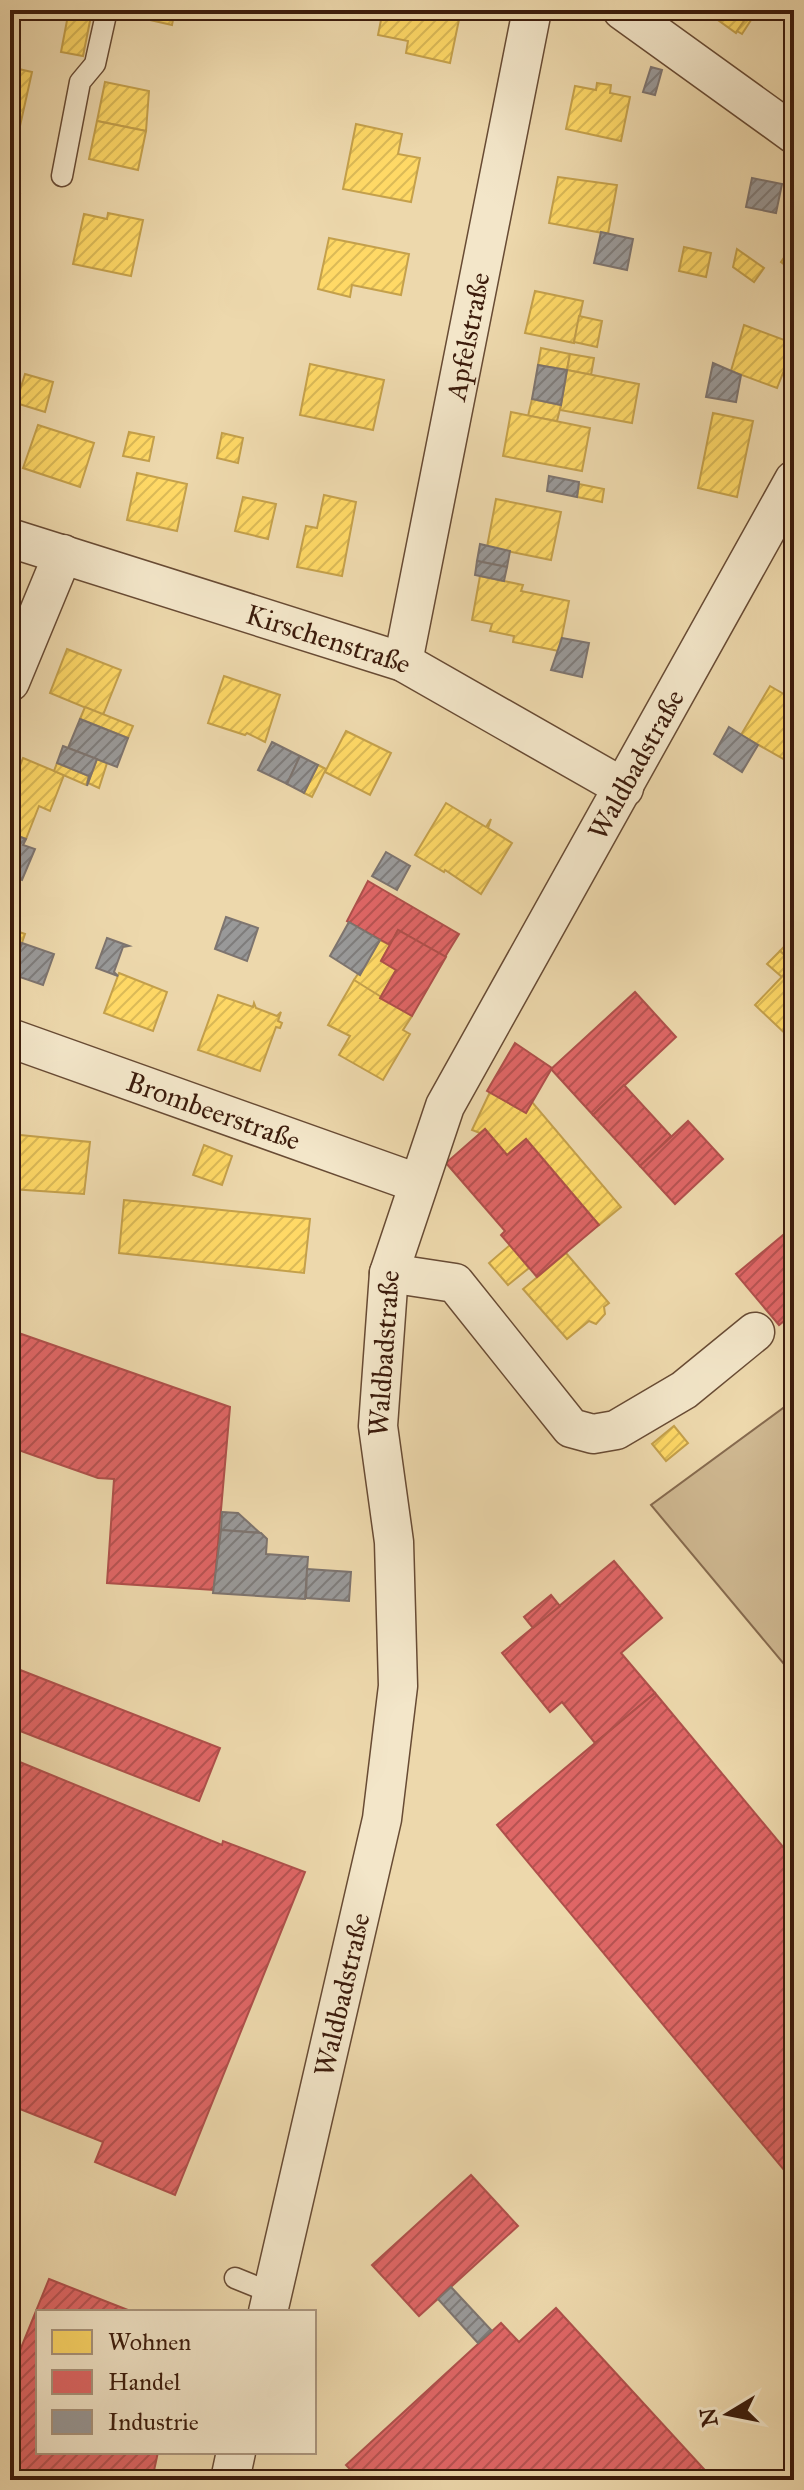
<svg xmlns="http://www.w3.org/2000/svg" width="804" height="2490" font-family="'IM FELL Great Primer',serif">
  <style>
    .green { fill: #cfb891; stroke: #866a4e; stroke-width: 2 }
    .homes { fill: url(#homes-hatch); stroke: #c4a04b; stroke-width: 2 }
    .shops { fill: url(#shops-hatch); stroke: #af504b; stroke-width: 2 }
    .industry { fill: url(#industry-hatch); stroke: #7d746f; stroke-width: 2 }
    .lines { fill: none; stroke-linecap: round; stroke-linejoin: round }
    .service-casing { stroke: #684b34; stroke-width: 23 }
    .minor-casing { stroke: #684b34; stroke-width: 41 }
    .service { stroke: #f3e6c9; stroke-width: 20 }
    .minor { stroke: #f3e6c9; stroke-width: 38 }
    .labels { text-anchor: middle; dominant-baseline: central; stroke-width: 8; stroke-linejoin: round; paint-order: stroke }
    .street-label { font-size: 28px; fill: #3c1c0c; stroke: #f3e6c9 }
  </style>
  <defs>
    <pattern id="homes-hatch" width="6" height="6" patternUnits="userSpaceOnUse" patternTransform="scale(2)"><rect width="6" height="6" fill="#ffd966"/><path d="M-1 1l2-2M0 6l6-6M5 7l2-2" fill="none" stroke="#dbba57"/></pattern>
    <pattern id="shops-hatch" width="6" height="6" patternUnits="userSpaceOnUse" patternTransform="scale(2)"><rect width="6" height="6" fill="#e06666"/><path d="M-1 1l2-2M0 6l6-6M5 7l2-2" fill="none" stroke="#b75352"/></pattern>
    <pattern id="industry-hatch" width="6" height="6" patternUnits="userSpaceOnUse" patternTransform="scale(2)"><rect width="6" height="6" fill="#999"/><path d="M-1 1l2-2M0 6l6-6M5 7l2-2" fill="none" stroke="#7e7c7b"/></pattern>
  </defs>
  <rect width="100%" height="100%" fill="#edd8ac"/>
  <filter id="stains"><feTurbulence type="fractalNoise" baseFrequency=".0025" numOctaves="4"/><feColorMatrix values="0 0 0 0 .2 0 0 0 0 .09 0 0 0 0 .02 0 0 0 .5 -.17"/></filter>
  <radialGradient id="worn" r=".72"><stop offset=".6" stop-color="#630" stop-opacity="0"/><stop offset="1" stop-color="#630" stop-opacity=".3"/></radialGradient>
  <polygon class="green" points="794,1400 794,1676 651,1505"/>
  <g class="homes">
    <polygon points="69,10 92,11 83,56 61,52"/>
    <polygon points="129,10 175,10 172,25 128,15"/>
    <polygon points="383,10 461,10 450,63 406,53 408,41 378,35"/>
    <polygon points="704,10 759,10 753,17 749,14 736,33"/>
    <polygon points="749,14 753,17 742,34 737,31"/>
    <polygon points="10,67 32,72 20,126 10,123"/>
    <polygon points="105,82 149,91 146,131 97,121"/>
    <polygon points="597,83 611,85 610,93 630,97 621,141 566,129 575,86 596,90"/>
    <polygon points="97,121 146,131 138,170 89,159"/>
    <polygon points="356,124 402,134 398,154 420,158 411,202 343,189"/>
    <polygon points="558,177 617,185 608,234 549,223"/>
    <polygon points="10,192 20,194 12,230 10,229"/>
    <polygon points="108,213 143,220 131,276 73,264 84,214 107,219"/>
    <polygon points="329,238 409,254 401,295 352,285 350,297 318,289"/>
    <polygon points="794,243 794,272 781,262"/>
    <polygon points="684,247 711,253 706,277 679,271"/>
    <polygon points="737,249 764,268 754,282 733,267"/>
    <polygon points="535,291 583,301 574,343 525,333"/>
    <polygon points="579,316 602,321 597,347 574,342"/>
    <polygon points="744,325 784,340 794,335 794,366 785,368 777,388 731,371"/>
    <polygon points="541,348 570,354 567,370 538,365"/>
    <polygon points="570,354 594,358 591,375 567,370"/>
    <polygon points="310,364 384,380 373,430 300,415"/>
    <polygon points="567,370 639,384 632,423 560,410"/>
    <polygon points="25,374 53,382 45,412 16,403"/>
    <polygon points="532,399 561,405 557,421 528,416"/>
    <polygon points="511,412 590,428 582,471 503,456"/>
    <polygon points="713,413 753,421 737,497 698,488"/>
    <polygon points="38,425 94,443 80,487 23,468"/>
    <polygon points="129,432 154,437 149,461 123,456"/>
    <polygon points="222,433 243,438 238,463 217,458"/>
    <polygon points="137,473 187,484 177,531 127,520"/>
    <polygon points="579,484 604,489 602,502 577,497"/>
    <polygon points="324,495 356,502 342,576 297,567 306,526 317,528"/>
    <polygon points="243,497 276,504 268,539 235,531"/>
    <polygon points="496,499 561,512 551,560 487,547"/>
    <polygon points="480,576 523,585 521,591 569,601 559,651 513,642 514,636 490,631 492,624 472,620"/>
    <polygon points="794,628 794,651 785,645"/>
    <polygon points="67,649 121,670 103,715 50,693"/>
    <polygon points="224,676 280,695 265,742 247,733 245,735 208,723"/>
    <polygon points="770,686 794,700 794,765 741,735"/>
    <polygon points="85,707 133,726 128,738 80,719"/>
    <polygon points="346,731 391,753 370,795 325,772"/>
    <polygon points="23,758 64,775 50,811 39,806 26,839 10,833 10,791"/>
    <polygon points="97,759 107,763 99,788 88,783"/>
    <polygon points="57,763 89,776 86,785 54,771"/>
    <polygon points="318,765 326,769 312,797 304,793"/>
    <polygon points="446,803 486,827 491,819 488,828 512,843 481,894 445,870 444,872 415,855"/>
    <polygon points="10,929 25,934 10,978"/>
    <polygon points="794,936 794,964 780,951"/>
    <polygon points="380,940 390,945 381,961 396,970 380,998 354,980"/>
    <polygon points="780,951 794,964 782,977 767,964"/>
    <polygon points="794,964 794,1042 755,1005"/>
    <polygon points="119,973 167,992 153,1031 104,1013"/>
    <polygon points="354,980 412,1016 403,1030 410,1034 383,1080 339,1055 350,1036 328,1025"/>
    <polygon points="218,995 253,1007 254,1003 256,1008 277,1016 281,1012 278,1021 282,1023 280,1028 276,1027 260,1071 198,1050"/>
    <polygon points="490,1092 526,1113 532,1102 621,1207 599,1225 526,1139 507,1155 485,1129 480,1133 472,1130"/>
    <polygon points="10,1134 90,1142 84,1194 11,1189"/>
    <polygon points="204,1145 232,1156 222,1185 193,1175"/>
    <polygon points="124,1200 310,1219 304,1273 119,1253"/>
    <polygon points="510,1245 529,1268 508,1285 489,1263"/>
    <polygon points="566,1253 609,1303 604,1307 605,1314 596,1324 589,1321 567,1339 523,1289"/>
    <polygon points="674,1426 688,1443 666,1461 652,1444"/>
  </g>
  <g class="shops">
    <polygon points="368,881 459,934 445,957 398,930 390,945 347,921"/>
    <polygon points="398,930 446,957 412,1016 380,998 396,970 381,961"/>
    <polygon points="635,992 676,1037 593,1115 551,1069"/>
    <polygon points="515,1043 552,1068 526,1113 487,1091"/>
    <polygon points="624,1085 671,1136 640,1166 593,1115"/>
    <polygon points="688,1121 723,1159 675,1204 640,1166"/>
    <polygon points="485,1129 507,1155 526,1139 599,1225 537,1277 501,1235 505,1231 446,1163"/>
    <polygon points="794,1226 794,1313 779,1325 736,1274"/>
    <polygon points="10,1330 230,1407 214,1590 107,1583 114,1479 98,1478 10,1447"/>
    <polygon points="614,1561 662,1618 621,1653 655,1693 595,1743 562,1702 550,1712 502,1653"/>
    <polygon points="551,1595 560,1606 533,1628 524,1617"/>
    <polygon points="10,1666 220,1748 199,1801 10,1727"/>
    <polygon points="655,1693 794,1860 794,2182 497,1825"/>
    <polygon points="10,1758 222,1845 223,1841 305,1872 175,2195 95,2162 103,2142 10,2105"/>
    <polygon points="471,2175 518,2226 419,2316 372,2265"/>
    <polygon points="49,2279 133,2312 38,2312 38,2452 158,2452 152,2480 10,2480 10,2375"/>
    <polygon points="556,2308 714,2480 360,2480 346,2465 501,2323 519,2342"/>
  </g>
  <g class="industry">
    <polygon points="651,67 662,70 655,95 643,92"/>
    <polygon points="752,178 782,184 776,213 746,207"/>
    <polygon points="601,232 633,239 627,270 594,263"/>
    <polygon points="713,363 741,375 736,402 706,397"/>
    <polygon points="538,365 567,370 561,405 532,399"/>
    <polygon points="549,476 579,482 577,497 547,491"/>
    <polygon points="480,544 510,551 507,567 477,561"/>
    <polygon points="477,561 507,567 504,581 475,575"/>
    <polygon points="562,638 589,643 582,677 551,670"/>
    <polygon points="80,719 128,738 117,767 68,748"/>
    <polygon points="729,727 758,745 742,772 714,754"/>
    <polygon points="272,742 300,756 287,784 258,770"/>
    <polygon points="63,746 97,759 87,786 89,776 57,763"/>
    <polygon points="300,756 318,765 304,793 287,784"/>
    <polygon points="10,833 26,839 23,845 35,849 22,880 10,875"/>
    <polygon points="386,852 410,866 397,890 372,876"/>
    <polygon points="226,917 258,928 247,961 215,949"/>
    <polygon points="349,922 380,940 360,975 330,956"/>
    <polygon points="107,938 129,946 123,947 114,972 118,976 96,968"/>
    <polygon points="22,943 54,954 43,985 11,974"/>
    <polygon points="222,1512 238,1513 260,1533 221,1530"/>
    <polygon points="221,1530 261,1533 267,1539 266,1554 308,1557 305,1599 213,1593"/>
    <polygon points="307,1569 351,1572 349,1601 306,1598"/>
    <polygon points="451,2287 492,2331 478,2343 438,2299"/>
  </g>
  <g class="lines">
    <defs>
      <g id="service">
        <polyline points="62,176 80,82 95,64 107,10"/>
        <polyline points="235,2278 272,2293"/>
      </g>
      <g id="minor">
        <polyline points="622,10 794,134"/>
        <path id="s1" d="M10 538 403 662 624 788"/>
        <path id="s2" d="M403 662 532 10"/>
        <polyline points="10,682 63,554"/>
        <path id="s3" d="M10 1038 417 1183"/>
        <polyline points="389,1273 455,1283 571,1428 593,1434 616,1430 684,1390 755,1332"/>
        <path id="s4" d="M268 2312 382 1819 398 1686 394 1542 378 1426 389 1273 445 1106 794 480"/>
        <polyline points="230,2480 236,2452"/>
      </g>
    </defs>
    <use href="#service" class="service-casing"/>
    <use href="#minor" class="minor-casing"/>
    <use href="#service" class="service"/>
    <use href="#minor" class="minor"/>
  </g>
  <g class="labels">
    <g class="street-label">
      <text stroke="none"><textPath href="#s2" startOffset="332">Apfelstraße</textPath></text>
      <text stroke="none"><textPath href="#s1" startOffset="334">Kirschenstraße</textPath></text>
      <text stroke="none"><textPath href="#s4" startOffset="1622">Waldbadstraße</textPath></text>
      <text stroke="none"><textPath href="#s3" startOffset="216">Brombeerstraße</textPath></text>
      <text stroke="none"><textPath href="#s4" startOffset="974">Waldbadstraße</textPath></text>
      <text stroke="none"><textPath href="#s4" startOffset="326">Waldbadstraße</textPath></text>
    </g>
  </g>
  <rect width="804" height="2490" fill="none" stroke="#edd8ac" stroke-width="40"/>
  <rect x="12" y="12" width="780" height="2466" fill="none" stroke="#3c1c0c" stroke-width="4"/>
  <rect x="20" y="20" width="764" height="2450" fill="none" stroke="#3c1c0c" stroke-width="2"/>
  <rect x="36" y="2310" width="280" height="144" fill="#f3e6c9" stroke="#aa957d" stroke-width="2"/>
  <rect x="52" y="2330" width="40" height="24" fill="#ffd966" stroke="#aa957d" stroke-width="2"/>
  <text x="108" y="2350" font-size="24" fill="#3c1c0c">Wohnen</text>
  <rect x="52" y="2370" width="40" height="24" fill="#e06666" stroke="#aa957d" stroke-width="2"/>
  <text x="108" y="2390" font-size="24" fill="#3c1c0c">Handel</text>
  <rect x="52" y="2410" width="40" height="24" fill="#999999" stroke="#aa957d" stroke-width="2"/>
  <text x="108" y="2430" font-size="24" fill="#3c1c0c">Industrie</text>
  <g transform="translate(728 2414) rotate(260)" stroke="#f3e6c9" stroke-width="6" paint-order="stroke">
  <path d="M0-6L14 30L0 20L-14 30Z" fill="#3c1c0c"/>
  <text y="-12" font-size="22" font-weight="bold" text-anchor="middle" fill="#3c1c0c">N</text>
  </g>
  <rect width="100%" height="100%" filter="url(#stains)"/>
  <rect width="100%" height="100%" fill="url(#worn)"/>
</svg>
